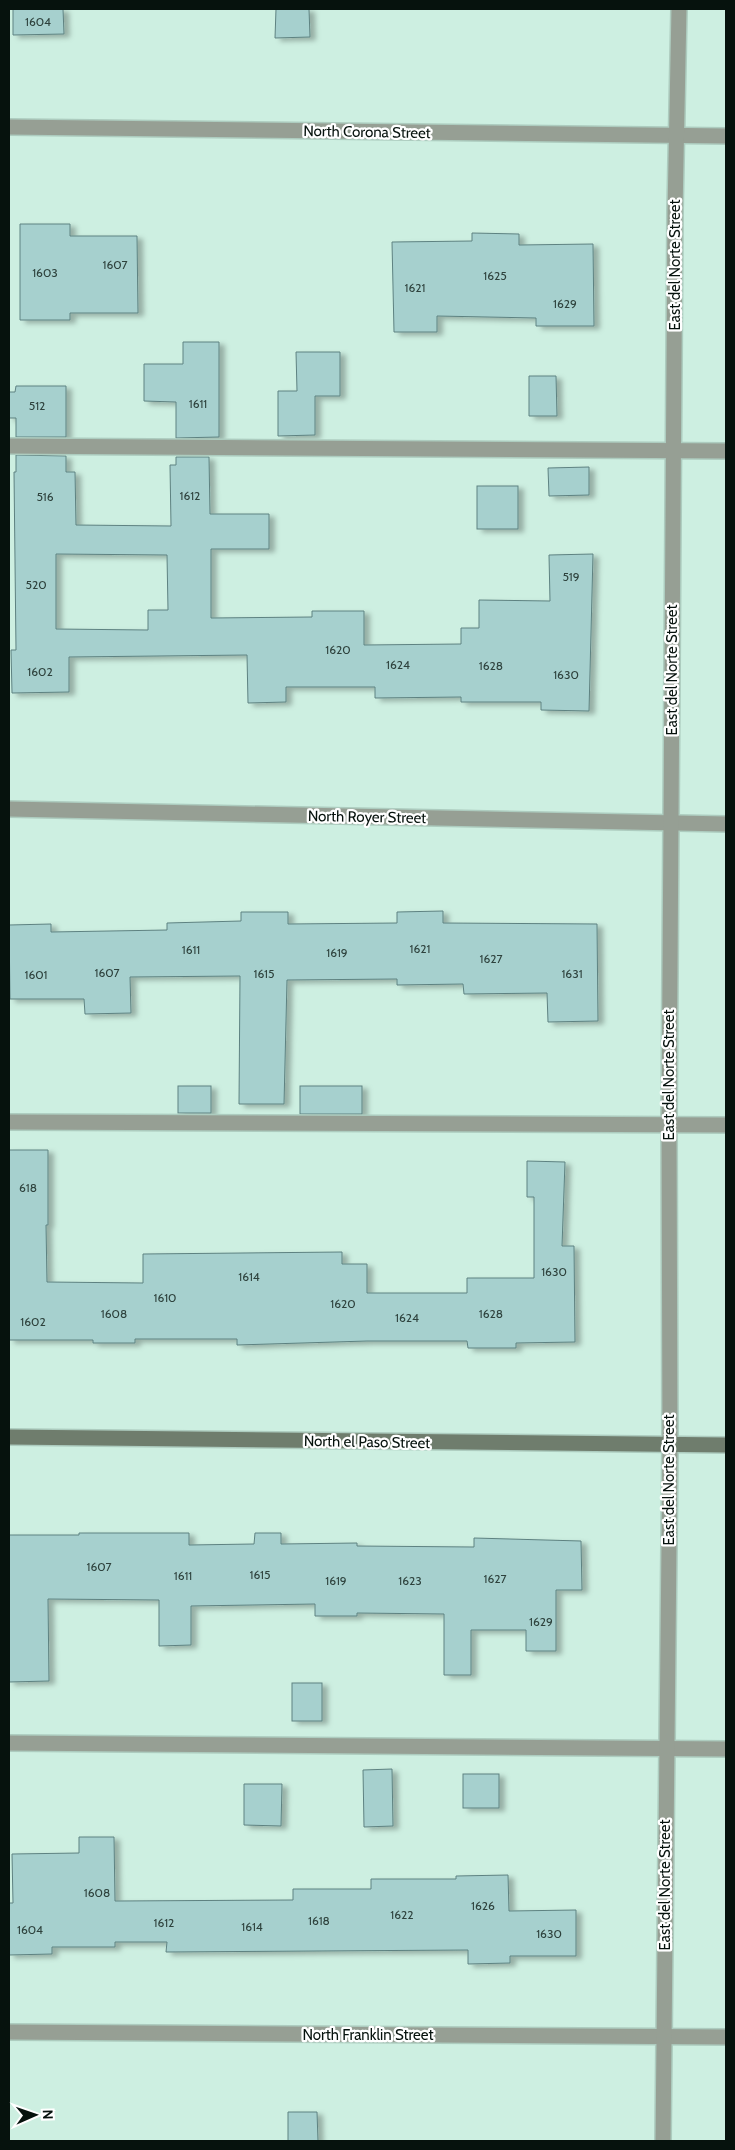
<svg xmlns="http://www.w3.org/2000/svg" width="735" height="2150" font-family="Cabin,sans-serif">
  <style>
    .building { fill: #a6d0ce; stroke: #5e8281; fill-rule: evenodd; filter: url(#shadow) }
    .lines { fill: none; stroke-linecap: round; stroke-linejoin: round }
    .lane-casing { stroke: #adccbf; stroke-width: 18 }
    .street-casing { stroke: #adccbf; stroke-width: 18 }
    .secondary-casing { stroke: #adccbf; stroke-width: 18 }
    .lane { stroke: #969f94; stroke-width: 15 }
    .street { stroke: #969f94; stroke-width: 15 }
    .secondary { stroke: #6f7d6d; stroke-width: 15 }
    .labels { text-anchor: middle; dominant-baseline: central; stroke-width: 4.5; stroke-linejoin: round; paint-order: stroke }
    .number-label { font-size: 12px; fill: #2e423d }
    .street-label { font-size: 15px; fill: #06120d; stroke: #fff }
  </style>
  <defs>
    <filter id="shadow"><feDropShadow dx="5.5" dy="3" stdDeviation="2.5" flood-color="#0004"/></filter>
  </defs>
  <rect width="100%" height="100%" fill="#cdefe1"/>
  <g class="building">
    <polygon points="13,9 63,9 64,34 13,35"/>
    <polygon points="276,9 309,9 310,37 275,38"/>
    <polygon points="20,224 70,224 70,236 137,236 138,313 70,313 70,320 20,320"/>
    <polygon points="472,233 519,234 519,245 593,244 594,326 536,326 536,318 437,316 437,332 394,332 392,242 472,241"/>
    <polygon points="183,342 219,342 219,437 176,438 176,402 144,401 144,364 183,364"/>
    <polygon points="296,352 340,352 340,396 315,396 315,435 278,436 278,391 297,391"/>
    <polygon points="529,376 556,376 557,416 529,416"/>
    <polygon points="16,386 66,386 66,437 16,437 16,418 9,418 9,392 15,392"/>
    <path d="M16 455 66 456V472H75L76 525 171 526 170 465H176V457H209L210 514H269V549H211V618L312 617V611H364V645L461 644V628H479V600L550 601 549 555 593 554 589 711 541 710V702H461V697L375 698V687H286V702L248 703 247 655 69 657V692L12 693 11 650H16L14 472H16ZM56 554 167 555 168 610H148V630L56 629Z"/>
    <polygon points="589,467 589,495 549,496 548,468"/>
    <rect x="477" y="486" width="41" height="43"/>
    <polygon points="443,911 443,923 597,924 598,1021 548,1022 547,993 464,994 463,984 397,985 397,979 287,980 284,1104 239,1104 240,976 130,977 131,1013 85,1014 84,999 10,999 9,925 51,924 51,932 167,930 167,923 241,921 241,912 288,912 288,924 397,923 397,912"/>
    <rect x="178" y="1086" width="33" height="27"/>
    <rect x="300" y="1086" width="62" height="28"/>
    <polygon points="9,1150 48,1150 48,1225 46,1225 47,1282 143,1283 143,1254 342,1252 342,1264 367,1264 367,1293 467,1293 467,1278 534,1278 534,1197 527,1197 527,1161 565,1162 562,1246 574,1246 575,1342 516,1343 516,1348 468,1348 467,1341 367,1341 237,1345 237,1339 135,1339 135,1343 93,1343 93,1340 9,1340"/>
    <polygon points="79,1533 189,1533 189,1545 254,1544 255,1533 281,1533 281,1544 357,1543 357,1546 474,1547 474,1538 581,1541 582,1590 556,1590 556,1651 526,1651 526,1630 471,1630 471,1675 444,1675 444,1614 357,1613 357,1616 315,1616 315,1604 191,1606 191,1645 159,1646 159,1600 48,1599 49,1681 9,1682 9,1535 79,1535"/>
    <rect x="292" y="1683" width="30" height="38"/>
    <polygon points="392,1769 393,1826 364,1827 363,1770"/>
    <rect x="463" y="1774" width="36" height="34"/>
    <polygon points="244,1784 282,1784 281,1826 244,1825"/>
    <polygon points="79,1837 114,1837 115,1901 293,1900 293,1889 371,1889 371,1879 456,1879 456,1876 508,1875 509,1911 576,1910 576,1956 510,1956 510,1963 468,1964 468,1950 166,1952 167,1942 115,1942 115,1947 52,1947 52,1954 9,1955 9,1903 13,1903 12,1854 79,1853"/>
    <polygon points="288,2112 317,2112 318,2141 288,2141"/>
  </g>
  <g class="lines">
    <defs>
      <g id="lane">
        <polyline points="9,446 726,451"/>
        <polyline points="9,1122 726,1125"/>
        <polyline points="9,1743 726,1749"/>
      </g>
      <g id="street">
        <polyline points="9,127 726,136"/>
        <polyline points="9,809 726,824"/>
        <polyline points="9,2032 726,2037"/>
        <polyline points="663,2141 670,1445 669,1124 675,211 679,9"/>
      </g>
      <polyline id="secondary" points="9,1437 726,1445"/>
    </defs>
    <use href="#lane" class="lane-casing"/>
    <use href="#street" class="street-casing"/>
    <use href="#secondary" class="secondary-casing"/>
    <use href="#lane" class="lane"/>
    <use href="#street" class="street"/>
    <use href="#secondary" class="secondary"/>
  </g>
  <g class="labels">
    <g class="number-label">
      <text x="38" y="21">1604</text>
      <text x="115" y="264">1607</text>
      <text x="45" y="272">1603</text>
      <text x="495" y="275">1625</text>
      <text x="415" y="287">1621</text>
      <text x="565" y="303">1629</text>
      <text x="198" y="403">1611</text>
      <text x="37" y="405">512</text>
      <text x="190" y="495">1612</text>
      <text x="45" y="496">516</text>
      <text x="571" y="576">519</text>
      <text x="36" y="584">520</text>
      <text x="338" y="649">1620</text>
      <text x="398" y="664">1624</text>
      <text x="491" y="665">1628</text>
      <text x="40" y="671">1602</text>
      <text x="566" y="674">1630</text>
      <text x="420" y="948">1621</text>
      <text x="191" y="949">1611</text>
      <text x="337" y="952">1619</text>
      <text x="491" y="958">1627</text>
      <text x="107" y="972">1607</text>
      <text x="264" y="973">1615</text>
      <text x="572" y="973">1631</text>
      <text x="36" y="974">1601</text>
      <text x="28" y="1187">618</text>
      <text x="554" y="1271">1630</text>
      <text x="249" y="1276">1614</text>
      <text x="165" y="1297">1610</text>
      <text x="343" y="1303">1620</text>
      <text x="114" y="1313">1608</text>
      <text x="491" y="1313">1628</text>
      <text x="407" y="1317">1624</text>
      <text x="33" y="1321">1602</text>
      <text x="99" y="1566">1607</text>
      <text x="260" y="1574">1615</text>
      <text x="183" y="1575">1611</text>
      <text x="495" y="1578">1627</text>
      <text x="336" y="1580">1619</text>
      <text x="410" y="1580">1623</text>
      <text x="541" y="1621">1629</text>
      <text x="97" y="1892">1608</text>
      <text x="483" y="1905">1626</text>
      <text x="402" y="1914">1622</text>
      <text x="319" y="1920">1618</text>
      <text x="164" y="1922">1612</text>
      <text x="252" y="1926">1614</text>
      <text x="30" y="1929">1604</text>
      <text x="549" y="1933">1630</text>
    </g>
    <g class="street-label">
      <text transform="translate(367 132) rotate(1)">North Corona Street</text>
      <text transform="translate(675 265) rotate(-90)">East del Norte Street</text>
      <text transform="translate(672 670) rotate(-90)">East del Norte Street</text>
      <text transform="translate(367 817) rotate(1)">North Royer Street</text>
      <text transform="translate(669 1075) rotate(-90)">East del Norte Street</text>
      <text transform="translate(367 1442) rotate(1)">North el Paso Street</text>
      <text transform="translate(669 1480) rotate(-90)">East del Norte Street</text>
      <text transform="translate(665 1885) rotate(-90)">East del Norte Street</text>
      <text x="368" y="2035">North Franklin Street</text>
    </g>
  </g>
  <rect width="735" height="2150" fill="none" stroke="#06120d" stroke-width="20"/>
  <g transform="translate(35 2115) rotate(88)" stroke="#ffffff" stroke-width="4" paint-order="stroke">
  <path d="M0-4L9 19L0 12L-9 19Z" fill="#06120d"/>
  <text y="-8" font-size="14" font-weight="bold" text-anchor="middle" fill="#06120d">N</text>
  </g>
</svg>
